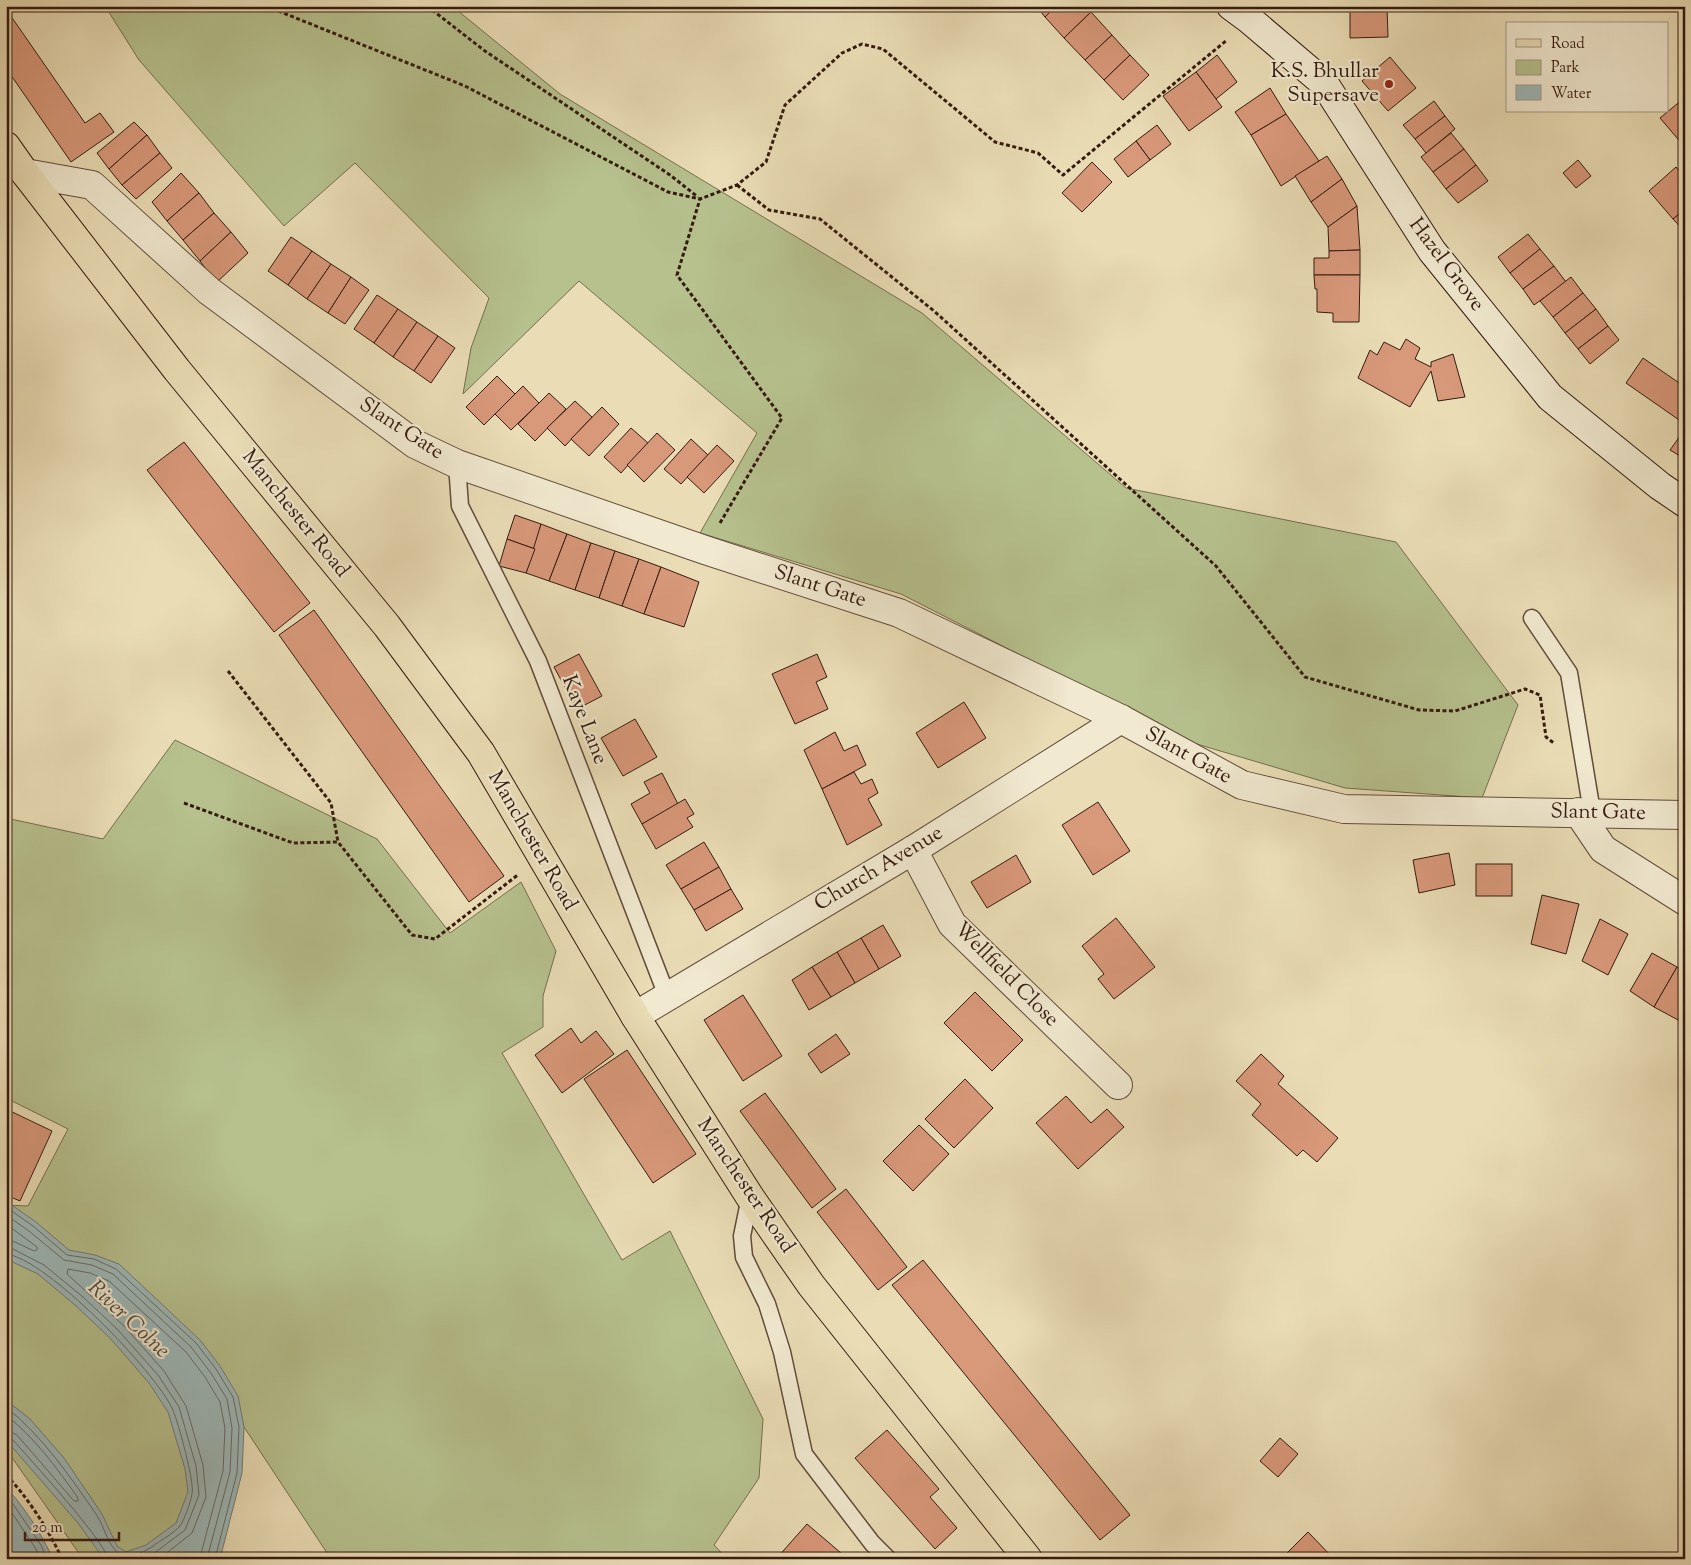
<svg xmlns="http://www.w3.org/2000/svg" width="1691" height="1565" font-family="'Sorts Mill Goudy',serif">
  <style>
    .green { fill: #b6c18e; stroke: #766e4f }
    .water { fill: #9db9ba; stroke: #737a76 }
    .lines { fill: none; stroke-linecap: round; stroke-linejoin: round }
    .shore { stroke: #696a65; stroke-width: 1 }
    .building { fill: #d8987a; stroke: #351b10 }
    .lane-casing { stroke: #624c3a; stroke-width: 19 }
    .street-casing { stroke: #624c3a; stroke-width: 30 }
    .secondary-casing { stroke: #351b10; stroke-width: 30 }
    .primary-casing { stroke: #351b10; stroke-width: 30 }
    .path { stroke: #351b10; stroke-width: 3; stroke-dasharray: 4 2.5; stroke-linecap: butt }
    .lane { stroke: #f1e9d0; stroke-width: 16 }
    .street { stroke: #f1e9d0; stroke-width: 28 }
    .secondary { stroke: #f1e9d0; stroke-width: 28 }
    .primary { stroke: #eaddb6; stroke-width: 28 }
    .poi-dot { fill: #8f2418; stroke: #f1e9d0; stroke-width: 2 }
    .labels { text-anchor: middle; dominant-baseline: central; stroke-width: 4.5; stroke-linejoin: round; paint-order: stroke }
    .poi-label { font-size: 21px; fill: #351b10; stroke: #f1e9d0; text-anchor: end }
    .street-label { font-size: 21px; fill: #351b10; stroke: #f1e9d0 }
    .water-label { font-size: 22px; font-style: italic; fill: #544a43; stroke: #f1e9d0 }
  </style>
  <rect width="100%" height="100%" fill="#eaddb6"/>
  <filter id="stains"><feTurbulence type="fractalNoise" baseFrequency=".004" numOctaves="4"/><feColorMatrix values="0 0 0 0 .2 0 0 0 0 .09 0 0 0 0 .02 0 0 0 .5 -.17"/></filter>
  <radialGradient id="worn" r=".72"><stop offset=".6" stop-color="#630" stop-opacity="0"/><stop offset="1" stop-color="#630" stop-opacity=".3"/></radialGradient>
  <g class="green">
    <polygon points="105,6 452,6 560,94 922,313 1126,488 1396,542 1518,705 1482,798 1345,788 1190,742 901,594 700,533 757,433 579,281 463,394 471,348 489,298 355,163 284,226 139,60"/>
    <polygon points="175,740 377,839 450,933 521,882 556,951 543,996 543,1027 502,1053 622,1260 670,1231 763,1419 759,1478 714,1545 727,1559 331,1559 244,1427 151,1559 83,1559 6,1449 6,1205 28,1206 68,1129 6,1098 6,818 103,839"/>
  </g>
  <g class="water">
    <polygon points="6,1201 36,1222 69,1250 95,1255 119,1264 200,1340 220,1366 238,1396 244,1427 242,1473 220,1559 104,1559 78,1523 6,1440 6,1400 30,1419 64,1458 102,1514 117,1546 126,1552 146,1545 176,1523 188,1492 185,1469 168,1412 149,1383 110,1338 75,1305 38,1274 6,1259"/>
    <path d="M6 1487C25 1508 41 1533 53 1559H6Z"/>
  </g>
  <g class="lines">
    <g class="shore">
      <polyline points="6,1207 33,1226 67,1255 94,1259 116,1269 196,1343 216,1369 233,1397 239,1427 237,1473 215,1559"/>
      <polyline points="6,1215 29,1231 64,1260 92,1265 113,1274 191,1347 211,1373 227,1399 232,1428 230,1472 209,1551 209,1559"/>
      <polyline points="6,1224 37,1247 37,1250 34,1251 15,1242 6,1241"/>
      <polyline points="6,1248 13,1249 44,1265 83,1297 118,1330 158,1375 179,1407 196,1466 199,1495 185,1530 153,1554 141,1559"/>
      <path d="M6 1254C46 1258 156 1372 173 1410 178 1422 195 1483 192 1494 191 1501 184 1521 180 1526 173 1534 161 1540 153 1546 146 1551 129 1560 121 1555 107 1546 105 1527 96 1514 69 1475 43 1437 6 1407"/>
      <path d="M6 1415C35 1438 57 1468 78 1498V1501H74L17 1435 11 1432 6 1431"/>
      <path d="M6 1437 12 1439C28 1457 106 1542 108 1559"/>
      <polyline points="6,1494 41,1545 47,1559"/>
      <polyline points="6,1504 36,1549 40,1559"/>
      <polyline points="159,1559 192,1533 206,1497 203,1465 186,1406 164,1371 124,1326 67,1274 68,1269 90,1273 109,1281 186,1352 205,1377 220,1402 225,1428 223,1471 202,1550 201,1559"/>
    </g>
  </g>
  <g class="building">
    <polygon points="1036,6 1056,6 1045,17"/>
    <polygon points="1056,6 1086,6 1091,12 1064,38 1045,17"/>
    <polygon points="1350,6 1387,6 1388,37 1350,38"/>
    <polygon points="6,9 85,123 100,113 114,132 71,162 6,68"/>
    <polygon points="1091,12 1112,35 1085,60 1064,38"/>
    <polygon points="1112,35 1130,55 1104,80 1085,60"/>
    <polygon points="1130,55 1149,75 1123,100 1104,80"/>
    <polygon points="1217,55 1237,82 1216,99 1196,72"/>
    <polygon points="1390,57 1416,88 1388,111 1362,81"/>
    <polygon points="1196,72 1222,107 1189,131 1163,96"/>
    <polygon points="1270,88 1286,114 1251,135 1235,112"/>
    <polygon points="1683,99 1685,101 1685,144 1683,145 1660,118"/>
    <polygon points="1434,101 1445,116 1415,139 1403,125"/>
    <polygon points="1286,114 1319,161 1281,186 1251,135"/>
    <polygon points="1445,116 1455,129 1426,153 1415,139"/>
    <polygon points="134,122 147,135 109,169 97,153"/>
    <polygon points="1157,125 1171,144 1150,160 1136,141"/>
    <polygon points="1451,133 1464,149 1433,172 1421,157"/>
    <polygon points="147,135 160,153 122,185 109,169"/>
    <polygon points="1136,141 1150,160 1128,177 1114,159"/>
    <polygon points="1464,149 1476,165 1446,189 1433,172"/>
    <polygon points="160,153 172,168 136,199 122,185"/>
    <polygon points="1327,156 1342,179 1311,202 1295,176"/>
    <polygon points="1578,160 1591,176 1576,188 1563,173"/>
    <polygon points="1092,162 1112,182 1082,212 1062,193"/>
    <polygon points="1476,165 1488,181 1458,203 1446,189"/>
    <polygon points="1676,167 1685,178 1685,209 1673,219 1649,191"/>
    <polygon points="181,173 199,193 167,221 152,202"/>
    <polygon points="1342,179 1357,206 1328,227 1311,202"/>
    <polygon points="199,193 214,213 183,240 167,221"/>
    <polygon points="1357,206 1360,250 1329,251 1328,227"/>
    <polygon points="1685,209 1685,232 1673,219"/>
    <polygon points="214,213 231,232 200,261 183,240"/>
    <polygon points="231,232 248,253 216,283 200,261"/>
    <polygon points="1528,234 1540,249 1510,273 1498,257"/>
    <polygon points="291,237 312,251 288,285 268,271"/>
    <polygon points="1540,249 1554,266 1523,289 1510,273"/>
    <polygon points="1360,250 1360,275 1314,275 1314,258 1329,258 1329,251"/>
    <polygon points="312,251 331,264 307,299 288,285"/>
    <polygon points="331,264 351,277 328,313 307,299"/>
    <polygon points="1554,266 1566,282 1534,305 1523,289"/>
    <polygon points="1314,275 1360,275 1359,322 1333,322 1333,313 1317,312 1317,289 1315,289"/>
    <polygon points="351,277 369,290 345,324 328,313"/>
    <polygon points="1571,277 1583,293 1553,317 1540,301"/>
    <polygon points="1583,293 1596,309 1565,333 1553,317"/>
    <polygon points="377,295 398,309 374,343 354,329"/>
    <polygon points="398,309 417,322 393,357 374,343"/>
    <polygon points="1596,309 1608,326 1578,349 1565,333"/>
    <polygon points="417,322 438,336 414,371 393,357"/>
    <polygon points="1608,326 1619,340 1590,364 1578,349"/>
    <polygon points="438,336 455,348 431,383 414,371"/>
    <polygon points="1406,339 1420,348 1415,359 1431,367 1431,362 1453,354 1465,397 1438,401 1431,371 1410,407 1358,378 1370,350 1377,355 1384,342 1400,350"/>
    <polygon points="1643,358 1685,387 1685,417 1682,422 1626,383"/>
    <polygon points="497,376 515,394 484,425 466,407"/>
    <polygon points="523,386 539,403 511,430 495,414"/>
    <polygon points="549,393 566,409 535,441 518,424"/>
    <polygon points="575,401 592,417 565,446 547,428"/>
    <polygon points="602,407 619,424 589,456 571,439"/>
    <polygon points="631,428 648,443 621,473 604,457"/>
    <polygon points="1685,429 1685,459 1670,450"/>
    <polygon points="657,433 675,450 644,482 627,465"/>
    <polygon points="691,439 708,455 681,484 664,469"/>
    <polygon points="184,442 310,603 274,632 147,470"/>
    <polygon points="717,445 734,461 704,493 687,477"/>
    <polygon points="515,515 541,524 535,549 507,539"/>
    <polygon points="541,524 567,534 549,581 526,573"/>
    <polygon points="567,534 591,543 575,590 549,581"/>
    <polygon points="507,539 535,549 526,573 499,566"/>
    <polygon points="591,543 615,551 599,598 575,590"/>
    <polygon points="615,551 639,559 622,606 599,598"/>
    <polygon points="639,559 661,567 644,614 622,606"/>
    <polygon points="661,567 699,582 684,627 644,614"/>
    <polygon points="314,610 504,876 469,902 279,635"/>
    <polygon points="579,654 602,696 577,709 554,667"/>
    <polygon points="817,654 827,677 816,682 828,709 795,724 772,674"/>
    <polygon points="964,702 986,738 938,768 916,733"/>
    <polygon points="635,719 657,757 623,776 601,738"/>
    <polygon points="835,732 844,751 857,745 866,765 822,789 804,750"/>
    <polygon points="854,772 861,784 872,779 878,793 868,799 882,825 847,845 822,789"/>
    <polygon points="662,773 678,804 642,824 631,804 650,793 644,782"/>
    <polygon points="685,799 694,814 687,818 693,827 656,849 642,824"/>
    <polygon points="1098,802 1130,851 1093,875 1062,825"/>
    <polygon points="704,842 719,867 681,889 666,865"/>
    <polygon points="1449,853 1455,885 1419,893 1413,860"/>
    <polygon points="1016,855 1031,882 987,908 971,882"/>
    <rect x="1476" y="864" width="36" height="32"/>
    <polygon points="719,867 731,889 694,910 681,889"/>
    <polygon points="731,889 743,909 706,931 694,910"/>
    <polygon points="1542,895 1579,904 1566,954 1531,944"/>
    <polygon points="1116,918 1155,967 1114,999 1098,979 1104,974 1082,946"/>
    <polygon points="1600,919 1628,934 1608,975 1582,961"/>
    <polygon points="883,925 901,956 879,969 861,938"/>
    <polygon points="861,938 879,969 855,983 837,952"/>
    <polygon points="837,952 855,983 831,997 812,967"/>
    <polygon points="1652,953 1677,967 1654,1007 1630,991"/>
    <polygon points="812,967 831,997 809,1010 792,980"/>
    <polygon points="1677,967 1685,972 1685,1013 1680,1021 1654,1007"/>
    <polygon points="975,992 1023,1040 992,1071 944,1023"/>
    <polygon points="743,995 782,1056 743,1081 704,1020"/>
    <polygon points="571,1028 581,1043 596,1031 614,1054 562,1093 535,1055"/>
    <polygon points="836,1034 850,1054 821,1073 808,1054"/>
    <polygon points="627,1050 696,1154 653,1183 584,1079"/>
    <polygon points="1261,1054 1284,1076 1278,1084 1338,1138 1317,1162 1303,1150 1297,1156 1252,1115 1261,1104 1236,1081"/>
    <polygon points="965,1079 993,1108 954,1148 925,1119"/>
    <polygon points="765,1093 836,1189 812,1208 740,1111"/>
    <polygon points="1066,1096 1091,1123 1107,1109 1124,1127 1078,1169 1036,1123"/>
    <polygon points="6,1109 52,1131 20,1201 6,1195"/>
    <polygon points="919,1125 949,1154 913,1191 883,1161"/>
    <polygon points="846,1189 907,1267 878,1290 817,1212"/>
    <polygon points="923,1260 1130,1515 1100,1540 892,1285"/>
    <polygon points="887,1430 939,1489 930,1497 957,1528 935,1549 855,1458"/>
    <polygon points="1280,1438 1298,1454 1278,1477 1260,1461"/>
    <polygon points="807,1524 848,1559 776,1559"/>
    <polygon points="1308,1532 1334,1559 1281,1559"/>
  </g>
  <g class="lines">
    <defs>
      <g id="lane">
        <polyline points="457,464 460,506 538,661 667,996"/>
        <polyline points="1532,618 1569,673 1592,812"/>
        <polyline points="750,1197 742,1236 744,1257 767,1304 782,1352 804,1454 872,1543 888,1559"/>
      </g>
      <g id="street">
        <polyline points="25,173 92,185 209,291 415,444 457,464 705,550 899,613 1121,719 1242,785 1344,809 1685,815"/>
        <polyline points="1578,812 1603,849 1685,901"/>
        <polyline points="913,850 952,924 1118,1085"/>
        <polyline points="635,1016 913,850 1121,719"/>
      </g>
      <polyline id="secondary" points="1231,6 1250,20 1324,83 1432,251 1550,397 1660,486 1685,503"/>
      <polyline id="primary" points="6,146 25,173 177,370 387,626 481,753 635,1016 750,1197 811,1285 1028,1559"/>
    </defs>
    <use href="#lane" class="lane-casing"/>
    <use href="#street" class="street-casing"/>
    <use href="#secondary" class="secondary-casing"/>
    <use href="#primary" class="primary-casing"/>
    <g class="path">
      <polyline points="266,6 465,86 668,192 700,199"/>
      <polyline points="427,6 485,51 670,175 698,197"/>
      <polyline points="737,185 769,210 820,219 934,311 1216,566 1305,677 1419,710 1455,711 1525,689 1540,695 1546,737 1555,744"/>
      <polyline points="720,523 782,418 677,275 700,199 737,185 766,162 785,105 842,53 862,44 883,49 995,142 1038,153 1063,175 1227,40"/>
      <polyline points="228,671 331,803 338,842"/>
      <polyline points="184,803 293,843 338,842 412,935 435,939 519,874"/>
      <path d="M6 1475C27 1496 50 1532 62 1559"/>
    </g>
    <use href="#lane" class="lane"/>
    <use href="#street" class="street"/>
    <use href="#secondary" class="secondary"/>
    <use href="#primary" class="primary"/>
  </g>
  <circle class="poi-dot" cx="1389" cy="84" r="5"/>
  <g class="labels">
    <g class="poi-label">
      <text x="1379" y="72">K.S. Bhullar<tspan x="1379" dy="24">Supersave</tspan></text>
    </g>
    <g class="street-label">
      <text transform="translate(1446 265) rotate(53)">Hazel Grove</text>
      <text transform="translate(401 429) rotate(33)">Slant Gate</text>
      <text transform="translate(295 514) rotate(51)">Manchester Road</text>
      <text transform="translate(820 587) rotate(18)">Slant Gate</text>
      <text transform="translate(584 720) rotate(69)">Kaye Lane</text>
      <text transform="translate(1188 756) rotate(29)">Slant Gate</text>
      <text transform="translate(1598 813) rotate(1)">Slant Gate</text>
      <text transform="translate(532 841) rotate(60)">Manchester Road</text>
      <text transform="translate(879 869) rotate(-31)">Church Avenue</text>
      <text transform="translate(1006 975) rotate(45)">Wellfield Close</text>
      <text transform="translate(745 1186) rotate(56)">Manchester Road</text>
    </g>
    <g class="water-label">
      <text transform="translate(128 1320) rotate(43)">River Colne</text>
    </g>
  </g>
  <rect width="1691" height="1565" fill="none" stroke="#eaddb6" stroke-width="25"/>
  <rect x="8" y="8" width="1676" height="1550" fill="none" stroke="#351b10" stroke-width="2.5"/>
  <rect x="12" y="12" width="1666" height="1540" fill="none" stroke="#351b10"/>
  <rect x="1506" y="22" width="162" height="90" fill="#f1e9d0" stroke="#a69783"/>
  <rect x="1516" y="39" width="25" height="8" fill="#eaddb6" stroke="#a69783"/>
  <text x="1551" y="48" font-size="15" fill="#351b10">Road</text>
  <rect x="1516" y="60" width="25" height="15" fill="#b6c18e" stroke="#a69783"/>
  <text x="1551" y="72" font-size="15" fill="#351b10">Park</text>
  <rect x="1516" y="85" width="25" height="15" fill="#9db9ba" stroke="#a69783"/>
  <text x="1551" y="98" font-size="15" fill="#351b10">Water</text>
  <path d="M25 1532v8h94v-8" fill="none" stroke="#351b10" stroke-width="2.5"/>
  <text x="32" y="1532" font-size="15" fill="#351b10" stroke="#f1e9d0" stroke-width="4" paint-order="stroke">20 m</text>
  <rect width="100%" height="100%" filter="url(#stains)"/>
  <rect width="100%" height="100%" fill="url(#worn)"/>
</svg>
